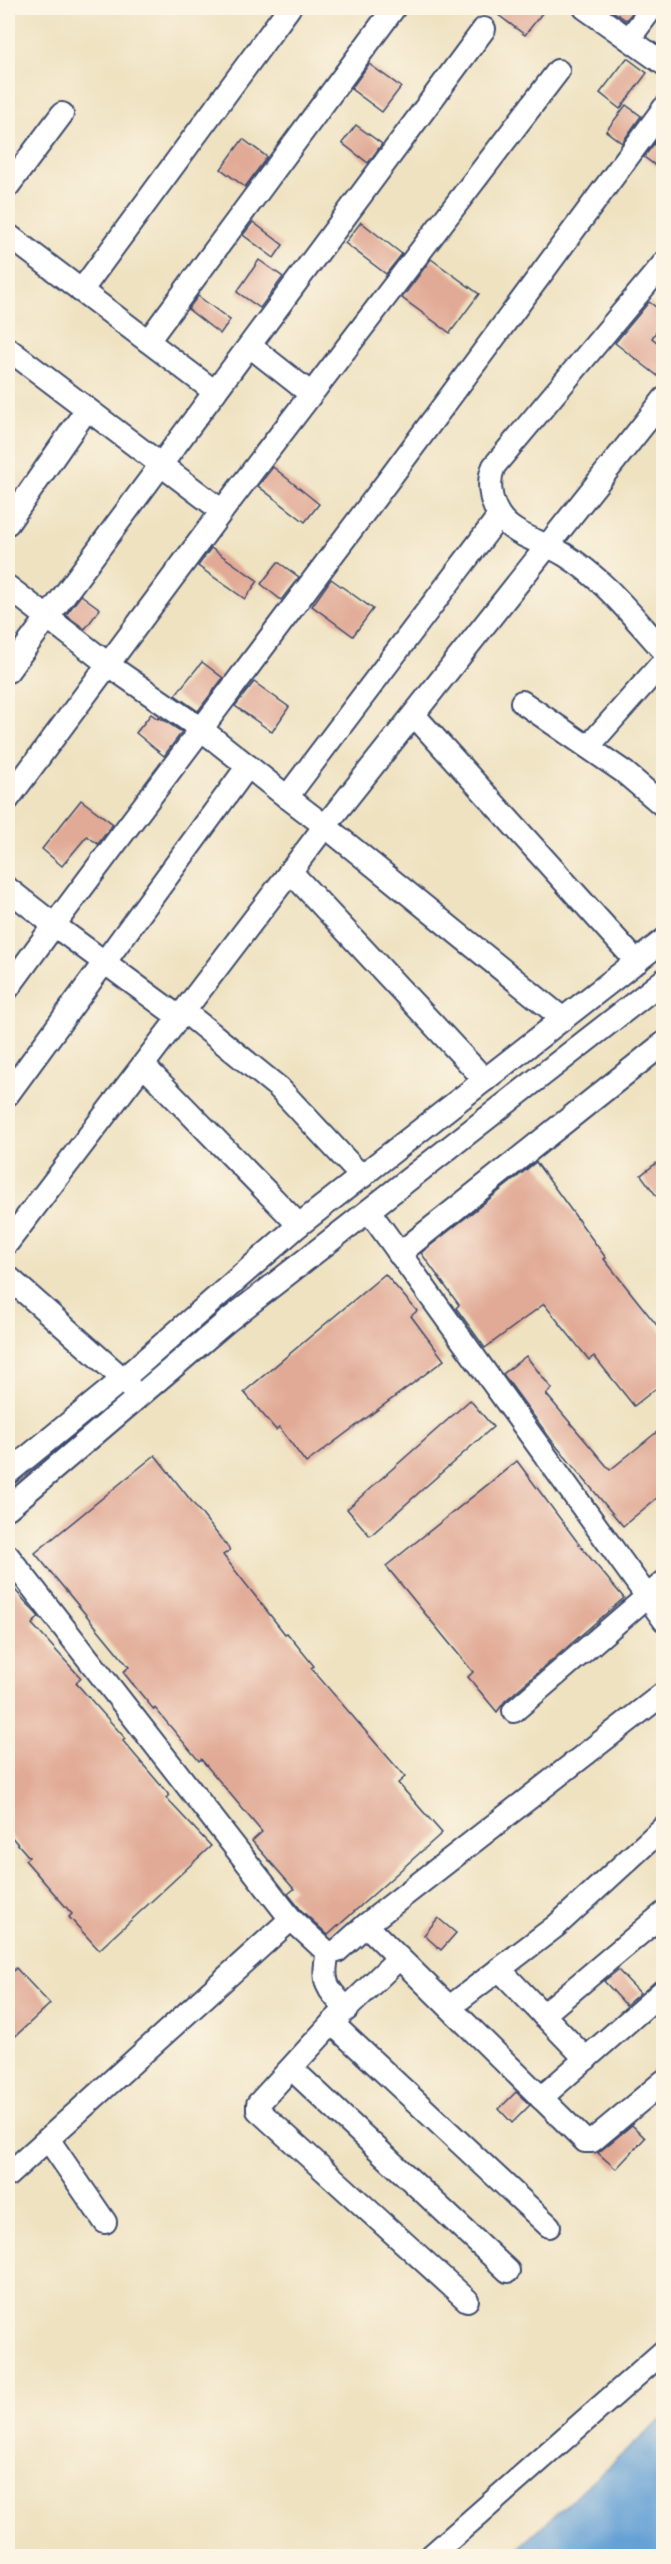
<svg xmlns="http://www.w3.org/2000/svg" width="671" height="2564" font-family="Mali,sans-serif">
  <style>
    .water { fill: #65a0d5; stroke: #40689a; stroke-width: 1.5 }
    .building { fill: #e1aa96 }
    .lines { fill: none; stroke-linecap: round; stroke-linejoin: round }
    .minor-casing { stroke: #3b4a6d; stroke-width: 26 }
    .minor { stroke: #fff; stroke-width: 22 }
  </style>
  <rect width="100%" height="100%" fill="#fcf5e5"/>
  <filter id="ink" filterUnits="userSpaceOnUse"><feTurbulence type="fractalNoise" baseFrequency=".0167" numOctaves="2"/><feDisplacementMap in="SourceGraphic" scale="12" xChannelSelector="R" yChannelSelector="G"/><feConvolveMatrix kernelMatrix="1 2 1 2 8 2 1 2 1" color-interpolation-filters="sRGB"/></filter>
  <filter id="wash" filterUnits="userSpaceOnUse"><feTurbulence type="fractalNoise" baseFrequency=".008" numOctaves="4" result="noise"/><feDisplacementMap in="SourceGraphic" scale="24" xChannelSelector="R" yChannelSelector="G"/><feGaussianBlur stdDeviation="1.35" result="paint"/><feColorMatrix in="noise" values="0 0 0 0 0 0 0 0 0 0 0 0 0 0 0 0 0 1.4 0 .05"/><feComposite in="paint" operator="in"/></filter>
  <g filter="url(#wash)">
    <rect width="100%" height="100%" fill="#efe2c1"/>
    <polygon class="water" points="663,2418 663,2556 509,2556"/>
    <g id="blocks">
      <g class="building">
        <polygon points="489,8 546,8 525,35"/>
        <polygon points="608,8 636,8 626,20"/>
        <polygon points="627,58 647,73 620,109 600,93"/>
        <polygon points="369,64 401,87 382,112 351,89"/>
        <polygon points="626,105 641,116 622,143 606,131"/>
        <polygon points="356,125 382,144 368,163 342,143"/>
        <polygon points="662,133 663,135 663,171 644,157"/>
        <polygon points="243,139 267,157 245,187 221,169"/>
        <polygon points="253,222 283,245 274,258 243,235"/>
        <polygon points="361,222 402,254 386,274 345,243"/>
        <polygon points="431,259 479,294 450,333 402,298"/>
        <polygon points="259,260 283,277 260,308 237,292"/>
        <polygon points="198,296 230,320 220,334 188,309"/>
        <polygon points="649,302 663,312 663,321 652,338 663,347 663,380 615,343"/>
        <polygon points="273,467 319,504 305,522 258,486"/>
        <polygon points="211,548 258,581 245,599 198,566"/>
        <polygon points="278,562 299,577 281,600 261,584"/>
        <polygon points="331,579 373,609 353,636 312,606"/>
        <polygon points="81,595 100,609 85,629 66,615"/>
        <polygon points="202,662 223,678 198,711 175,695"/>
        <polygon points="254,682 289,707 272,732 235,706"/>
        <polygon points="151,714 158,719 159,717 182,732 164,756 136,733"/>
        <polygon points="81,800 113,824 98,844 87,836 62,866 42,849"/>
        <polygon points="663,1158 663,1205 641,1175"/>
        <polygon points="536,1162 606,1258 604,1259 663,1333 663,1383 634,1406 594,1356 589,1360 544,1304 485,1348 456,1308 459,1305 421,1253"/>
        <polygon points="385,1274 417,1311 411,1316 444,1360 306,1463 279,1427 276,1430 244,1392"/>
        <polygon points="526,1356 552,1389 546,1394 610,1470 663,1427 663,1493 623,1526 552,1441 503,1374"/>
        <polygon points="470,1400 493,1427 370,1536 347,1509"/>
        <polygon points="155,1455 230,1550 223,1555 285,1634 287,1633 314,1666 311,1668 405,1777 398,1783 442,1833 328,1935 301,1910 288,1894 294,1889 252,1841 262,1832 201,1759 199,1761 155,1708 154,1710 123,1672 129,1667 35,1553"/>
        <polygon points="517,1461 582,1548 624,1598 505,1701 497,1712 468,1677 473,1672 386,1566"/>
        <polygon points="8,1582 39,1617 32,1624 81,1678 76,1683 125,1738 123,1741 169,1795 166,1798 211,1846 99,1950 69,1917 72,1914 25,1860 29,1857 8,1833"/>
        <polygon points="438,1918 456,1933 441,1950 424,1935"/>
        <polygon points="16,1968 50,2004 8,2043 8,1976"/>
        <polygon points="618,1970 640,1993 626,2005 604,1981"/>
        <polygon points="516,2092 530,2105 512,2123 499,2109"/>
        <polygon points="632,2125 645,2138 616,2169 598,2153"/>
      </g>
    </g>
  </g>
  <g filter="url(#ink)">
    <use href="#blocks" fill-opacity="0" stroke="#3b4a6d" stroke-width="1.5"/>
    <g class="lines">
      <defs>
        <g id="minor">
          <polyline points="585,8 664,64"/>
          <polyline points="629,39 652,8"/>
          <polyline points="8,186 62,114"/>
          <polyline points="8,235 215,392"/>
          <path d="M664 263 494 466C487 481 490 501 499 515 512 536 545 542 565 555 604 579 633 617 664 651"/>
          <polyline points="81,291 289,8"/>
          <polyline points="148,341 394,8"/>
          <polyline points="250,346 311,394"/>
          <polyline points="8,349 222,511"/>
          <polyline points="499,516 287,797 325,826 664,399"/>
          <polyline points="8,523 87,409"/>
          <polyline points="8,587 117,671 201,729 287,797"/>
          <polyline points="8,671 484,29"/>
          <polyline points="522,702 624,772 664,806"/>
          <polyline points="414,715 637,962"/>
          <polyline points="588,747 664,661"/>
          <polyline points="8,799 222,511 558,71"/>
          <polyline points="290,871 485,1080"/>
          <polyline points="8,889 54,925 390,478 664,108"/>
          <polyline points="8,988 54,925 180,1018"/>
          <polyline points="185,1012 279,1088 362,1177"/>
          <polyline points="144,1066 299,1225"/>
          <polyline points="8,1094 248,766"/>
          <polyline points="369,1211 664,1620"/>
          <polyline points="8,1242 325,826 563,1019"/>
          <polyline points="399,1254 664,1043"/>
          <polyline points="8,1277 123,1379 133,1391"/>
          <polyline points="8,1473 123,1379 299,1225 664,940"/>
          <polyline points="8,1508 226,1322 664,980"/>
          <polyline points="8,1556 291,1919 328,1953 337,1951 366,1925"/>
          <polyline points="664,1693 366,1925 585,2141 592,2141 664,2081"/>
          <polyline points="514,1711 664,1582"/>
          <path d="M328 1953C321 1982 327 1989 347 2009"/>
          <polyline points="399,1958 332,2023 258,2104 258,2110 467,2300"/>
          <polyline points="499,1969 586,2059"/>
          <polyline points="451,2006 556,1926 664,1827"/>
          <polyline points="543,2015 664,1913"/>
          <polyline points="332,2023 549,2226"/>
          <polyline points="292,2069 508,2271"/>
          <polyline points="541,2098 664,1990"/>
          <polyline points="48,2139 105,2222"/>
          <polyline points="8,2175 291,1919"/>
          <polyline points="431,2556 664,2351"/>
        </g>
      </defs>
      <use href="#minor" class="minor-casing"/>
      <use href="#minor" class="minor"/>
    </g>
  </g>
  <rect width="671" height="2564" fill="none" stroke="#fcf5e5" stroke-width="30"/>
</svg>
